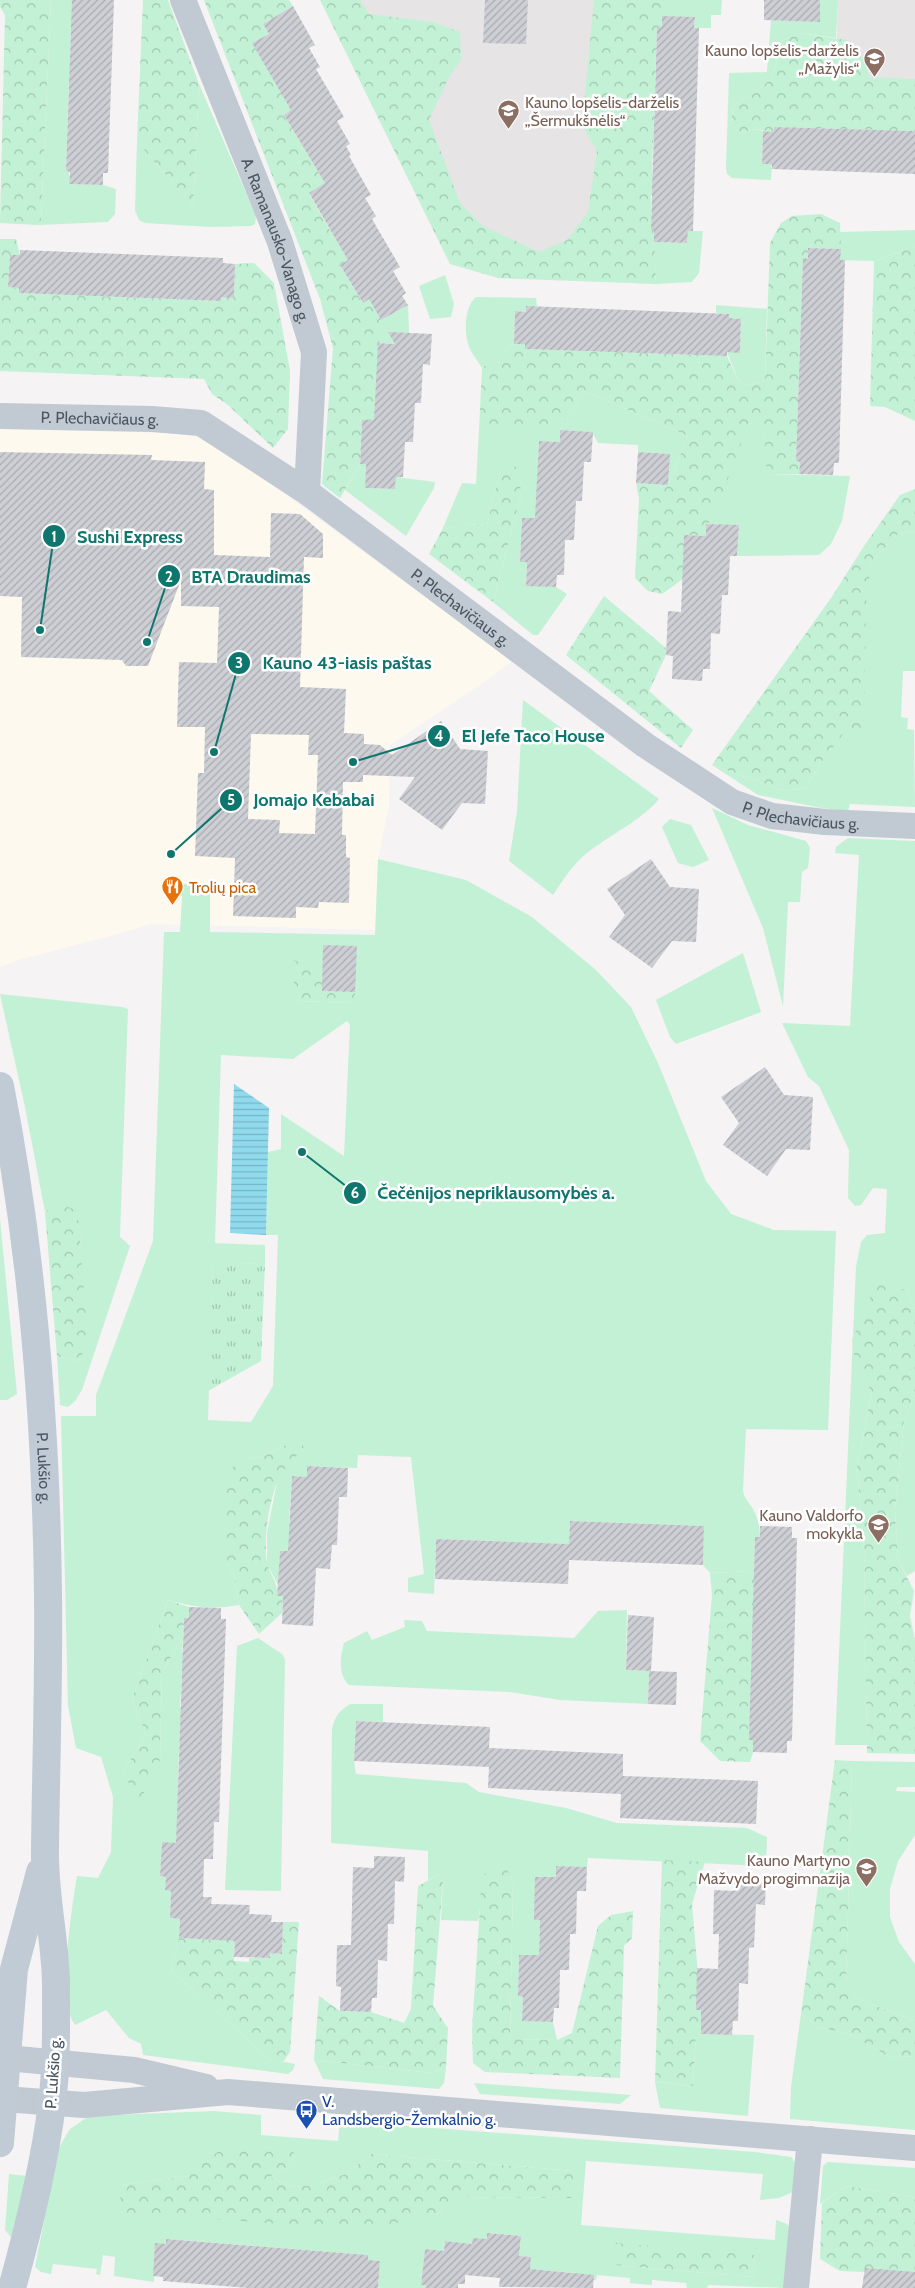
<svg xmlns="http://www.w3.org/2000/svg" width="915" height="2288" font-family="Cabin,sans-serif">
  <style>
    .commercial { fill: #fdf9ef }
    .education { fill: #e6e4e5 }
    .grass { fill: #c3f1d5; fill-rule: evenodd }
    .forest { fill: url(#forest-crowns) }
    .park { fill: url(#park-tufts) }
    .water { fill: url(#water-rules) }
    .building { fill: url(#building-hatch); fill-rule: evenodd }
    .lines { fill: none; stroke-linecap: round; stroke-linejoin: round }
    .minor { stroke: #c1cad2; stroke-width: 26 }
    .secondary { stroke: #c1cbd6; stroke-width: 28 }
    .labels { text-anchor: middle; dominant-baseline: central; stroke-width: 5; stroke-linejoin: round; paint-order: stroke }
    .education-label { font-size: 16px; fill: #785e54; stroke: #fff; text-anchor: end }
    .street-label { font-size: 16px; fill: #4a5661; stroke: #fff }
    .food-label { font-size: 16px; fill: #c56008; stroke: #fff; text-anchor: start }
    .transit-label { font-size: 16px; fill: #164399; stroke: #fff; text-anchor: start }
    .leader { fill: none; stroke: #0f766e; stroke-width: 2 }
    .callout-dot { fill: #0f766e; stroke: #fff; stroke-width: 2 }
    .mark-label { font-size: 15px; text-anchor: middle; font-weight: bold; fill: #fff }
    .callout-label { font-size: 18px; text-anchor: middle; font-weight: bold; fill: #0f766e; stroke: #fff; stroke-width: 5; stroke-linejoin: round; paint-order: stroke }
  </style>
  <defs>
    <pattern id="forest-crowns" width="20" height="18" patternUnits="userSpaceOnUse" patternTransform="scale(1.25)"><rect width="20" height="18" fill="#c3f1d5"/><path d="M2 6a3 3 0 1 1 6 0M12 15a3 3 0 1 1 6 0" fill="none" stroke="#a0c6b0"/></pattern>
    <pattern id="park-tufts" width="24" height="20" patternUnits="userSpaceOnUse" patternTransform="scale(1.25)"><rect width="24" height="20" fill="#c3f1d5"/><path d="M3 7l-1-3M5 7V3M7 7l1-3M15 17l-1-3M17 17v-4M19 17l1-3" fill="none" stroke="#a0c6b0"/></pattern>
    <pattern id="water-rules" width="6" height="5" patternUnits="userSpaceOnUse" patternTransform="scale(1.25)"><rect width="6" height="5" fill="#90daee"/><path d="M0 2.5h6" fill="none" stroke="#78b4c4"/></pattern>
    <pattern id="building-hatch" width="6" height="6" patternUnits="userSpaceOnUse" patternTransform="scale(1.25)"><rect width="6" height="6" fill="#cdcfd5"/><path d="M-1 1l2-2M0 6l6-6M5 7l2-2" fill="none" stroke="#a8abb0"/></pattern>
  </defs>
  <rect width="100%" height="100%" fill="#f5f3f3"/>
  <polygon class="commercial" points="0,429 173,433 196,437 231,455 512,661 493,676 390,745 389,806 378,859 375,930 149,924 136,929 19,960 0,967"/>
  <g class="education">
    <polygon points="329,0 630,0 620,267 460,261"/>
    <polygon points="838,0 915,0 915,120 834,117"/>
  </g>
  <g class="grass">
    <polygon points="51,0 72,0 72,3 76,3 76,25 71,26 70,58 75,59 74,81 69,81 66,171 69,172 69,184 103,185 116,189 115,214 108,222 38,225 41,220"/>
    <polygon points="666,0 722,0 721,15 711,15 711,28 694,28 695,18 662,16"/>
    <path d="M820 0H838L836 38 799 33 780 42C775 83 767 86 733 106L731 125 740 133 754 129 763 131 762 164H772L771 180 732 178 727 174 726 168 729 73 767 72 771 20 819 22Z"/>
    <polygon points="199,84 256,216 255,224 251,226 211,227 145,223 139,220 135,210 137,142 193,206"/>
    <polygon points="915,230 915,246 874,261 840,260 840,232"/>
    <polygon points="688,231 703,231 699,273 692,282 656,284 654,242 687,243"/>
    <polygon points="445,275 454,304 451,317 430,319 419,286"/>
    <path d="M476 297 536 298 537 307 526 312 515 311 514 344 482 368C478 361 472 354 469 347 464 333 464 307 476 297Z"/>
    <polygon points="408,305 409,333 400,333 399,344 378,343 381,320"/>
    <polygon points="716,305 767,309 765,381 750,385 738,380 727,352 740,352 741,319 729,318 728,314 716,313"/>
    <polygon points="584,391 688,436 668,485 669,454 638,452 638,445 598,443 592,432 561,430 560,442 539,441 537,485 542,519 522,518 520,561 527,562 526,585 556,587 567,594 538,635 533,635 493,602 521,495 511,461 501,469 487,525 466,524 442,530 462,483 476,484 479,430 560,430"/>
    <path d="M750 423 764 428 768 474 850 476 842 521 831 544 819 555 737 556 739 526 706 524C723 491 734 456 750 423Z"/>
    <polygon points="360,464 366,464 365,488 395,489 396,477 435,482 434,488 406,536 345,490"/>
    <polygon points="915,531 915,671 903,671 901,717 908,718 907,729 914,730 915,807 850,804 848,811 821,808 758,795 712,765 785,791 806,788 820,764 844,732 871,563 898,534"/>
    <path d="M523 700 659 799C639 822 611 834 587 853 573 864 563 880 553 895L509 861 517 811Z"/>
    <polygon points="712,808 748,825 806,841 810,848 808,868 802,872 800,902 788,902 783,1006 763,928"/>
    <polygon points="670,819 691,825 709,860 693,867 678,863 662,827"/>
    <polygon points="848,838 915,841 915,1309 907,1290 856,1371 872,1391 857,1466 864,1549 867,1745 835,1745 856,1267 861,1242 867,1235 885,1233 887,1189 873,1188 861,1205 855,1206 848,1198 849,1150 819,1086 808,1077 782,1023 850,1026 859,855 835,853 836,847"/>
    <path d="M378 859 466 880 532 917 596 970 631 1007 658 1063 706 1181 731 1214 774 1230 836 1231 828 1430 746 1429 743 1491C745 1500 749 1502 753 1509 758 1518 760 1527 760 1537H755L754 1571 710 1573 703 1565 704 1526 570 1521 569 1544 436 1539 434 1594 408 1592V1578L424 1574 411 1457 358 1455 357 1468 307 1466V1477L292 1476 289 1522 294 1552 280 1551 278 1585 267 1564V1533L284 1446 262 1457 246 1459 225 1561 234 1576 239 1605C212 1610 194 1607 168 1600L132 1699 146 1735 123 1772 160 1760 162 1672 183 1637 182 1652H187L182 1675 180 1707 186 1708C174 1752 179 1798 180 1843H162L160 1876 166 1877 165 1890 171 1891 170 1918 180 1919 179 1938 171 1970 269 2059 295 2064 293 2070 288 2074 143 2055 141 2044 129 2038 106 2010 75 2025C57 2001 72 1906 77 1876L98 1878 111 1852 113 1797 101 1757 76 1748 68 1706 61 1416H96V1395L153 1241 164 932H180L182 896 165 895 166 883 210 885V932L375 935ZM322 974V991L355 992V1003L294 1001ZM347 1021 350 1025 344 1156 281 1114V1149L268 1152 266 1235H278L273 1386 251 1422 208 1420 213 1263 265 1264V1245L215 1243 221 1055 293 1059Z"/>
    <polygon points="743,953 761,1012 676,1044 670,1037 656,1000"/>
    <polygon points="0,994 122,1007 128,1009 120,1237 130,1246 82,1390 75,1401 68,1407 60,1405 57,1356 74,1362 81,1358 80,1226 56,1204 45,1212 25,1107"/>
    <polygon points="0,1219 17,1394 7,1400 0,1400"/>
    <polygon points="915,1395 915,1571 907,1576 898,1560 895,1510 904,1420"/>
    <path d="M627 1610 626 1670 649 1671 648 1704 560 1700 510 1692 349 1685C338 1675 340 1656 344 1643L367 1631 372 1640 405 1627 404 1620 422 1621 427 1631 574 1638 598 1611Z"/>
    <polygon points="258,1638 282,1654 285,1659 281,1891 225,1890 237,1646"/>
    <path d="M350 1704H383V1722L356 1721 354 1761 356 1774 466 1783 479 1792 566 1808 617 1823 747 1828 767 1837 766 1866 588 1858 587 1867 556 1866V1877L534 1920H540L539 1955H519L518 1996 523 1997 522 2021 553 2022 557 2040 510 2039 513 1883 508 1871 486 1869 478 1921 441 1920 443 1881 438 1875 428 1880V1851L331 1843 332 1730C334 1717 339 1711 350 1704Z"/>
    <polygon points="852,1761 915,1762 915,1787 897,1787 896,1791 915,1792 915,1835 898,1861 890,1889 890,1917 899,1942 915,1964 915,2021 858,1999 846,1987"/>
    <polygon points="801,2014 819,2027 849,2034 891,2058 915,2056 915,2130 790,2119 791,2087"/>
    <polygon points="696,2034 754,2035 748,2116 660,2108 655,2082 693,2086"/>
    <polygon points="314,2060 432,2073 446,2067 444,2083 439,2089 323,2079"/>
    <polygon points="474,2083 631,2095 620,2104 480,2094"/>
    <path d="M214 2111 261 2115V2135L338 2141 340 2121 755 2152 791 2157 796 2163 793 2192 779 2198 760 2200 763 2174 586 2161 581 2225 775 2240 776 2220 787 2224 791 2230 785 2288 708 2285 707 2288H687L686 2283 652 2280V2285L630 2283V2278L597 2275 596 2280 574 2278 575 2273 541 2270 529 2274 531 2257 519 2256 521 2236 487 2233V2239L473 2238 472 2244 445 2241 444 2251 425 2249 421 2285H426L425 2288H378L380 2261 368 2260V2255L167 2239 166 2244H155L154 2282 114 2276 115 2257 103 2255 100 2275 96 2274 97 2269 53 2264 51 2274 41 2272 35 2267 58 2149 70 2129 89 2116ZM293 2149 292 2165 270 2177 291 2187 313 2185 346 2174 371 2154 574 2171 572 2198 454 2197 437 2215 121 2185 188 2176ZM755 2255 753 2277 614 2265Z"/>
    <polygon points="828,2162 915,2168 915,2197 846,2186 820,2204 823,2166"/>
    <polygon points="9,2174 27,2176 15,2235 11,2237 5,2230"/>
  </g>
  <g class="forest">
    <polygon points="0,0 51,0 41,220 38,225 0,223 5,15 0,7"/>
    <polygon points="143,0 168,0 199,84 193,206 137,142"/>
    <polygon points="204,0 289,0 293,6 263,24 269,34 253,43 300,105 284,115 325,183 309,194 330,230 339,226 356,255 340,265 362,302 369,299 381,320 376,387 381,421 362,420 360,464 340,498 322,484 333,348 320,299"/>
    <polygon points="320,0 360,0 369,14 433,22 460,32 461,60 449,77 429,120 460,203 483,226 539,252 567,240 588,212 597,151 582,125 594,0 666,0 662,27 657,27 654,116 659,139 653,139 652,173 657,174 656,195 651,195 651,229 654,230 656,284 498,278 450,264"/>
    <path d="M799 33 846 40 864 60 869 77 915 79V131L774 127V132L754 129 740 133 731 125 733 106C767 86 775 83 780 42Z"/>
    <path d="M821 214 840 223 841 249 808 248V259H803L796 461 800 462 799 474H767L764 429 750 423C739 446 732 469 723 492 717 508 707 519 706 536L685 535 683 579 662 594 648 591 635 578 639 499 636 483 668 485 688 436 584 391 560 430H479L482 368 514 344H525V349L727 356 738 380 750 385 765 381 770 243 781 223 792 216Z"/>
    <polygon points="0,239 16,239 20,255 10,255 8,287 19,288 19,293 221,301 221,297 234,297 235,264 254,263 274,283 290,371 288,429 273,448 228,405 212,394 204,379 0,371"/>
    <polygon points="915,246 915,421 885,407 870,406 874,261"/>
    <polygon points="511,461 519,471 521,495 493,602 429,554 442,530 466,524 487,525 501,468"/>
    <polygon points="915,489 915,531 898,534 871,563 866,605 864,735 844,733 820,764 806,788 785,791 712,765 831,598 864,546 900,495"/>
    <polygon points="604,596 667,649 666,655 649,691 693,730 681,748 566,655"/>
    <polygon points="294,960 322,974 322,991 355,992 355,1003 294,1001"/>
    <polygon points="56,1204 74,1209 80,1226 80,1244 88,1336 81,1358 74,1362 57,1356 45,1212"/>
    <polygon points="876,1284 907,1290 915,1309 915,1395 904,1420 895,1510 898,1560 914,1591 910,1616 915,1640 915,1754 867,1753 864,1549 857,1466 872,1391 856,1371 852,1340"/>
    <path d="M297 1443 305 1447C297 1456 285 1466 280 1476 269 1497 263 1541 267 1563 270 1576 278 1580 277 1596H283L282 1613 259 1634 239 1605 234 1576 225 1561 227 1480 231 1468 246 1459 262 1457 284 1446Z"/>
    <polygon points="754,1571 753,1753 750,1762 720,1761 700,1741 712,1595 710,1573"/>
    <polygon points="168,1600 189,1607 189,1618 184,1618 183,1637 162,1672 160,1760 139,1803 123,1772 146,1735 132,1699"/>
    <polygon points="835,1760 852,1761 846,1987 858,1999 915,2021 915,2056 891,2058 849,2034 819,2027 801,2014"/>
    <polygon points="662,1860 705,1862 692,1904 701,2010 701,2034 696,2034 693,2086 655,2082"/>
    <polygon points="497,1865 508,1871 513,1883 510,2039 557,2040 572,2033 598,1926 611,1915 633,1911 632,1938 624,1946 620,2078 485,2072 473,2063 472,2030 481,1890 486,1869"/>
    <polygon points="438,1875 443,1881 433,2006 448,2028 446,2067 432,2073 314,2060 319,1996 340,2011 371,2012 404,2023 411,2009 418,1886"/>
    <polygon points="283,1922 299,1922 290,2052 283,2062 269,2059 171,1970 179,1938 214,1940 235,1937 234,1961 249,1962 249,1958 270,1958 270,1953 282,1954"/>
    <polygon points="294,2149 292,2165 270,2177 291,2187 313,2185 346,2174 371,2154 574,2171 573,2198 454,2197 437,2215 361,2230 121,2212 120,2185 188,2176 220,2150"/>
    <polygon points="846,2186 915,2197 915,2288 865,2272 840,2271 820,2259 822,2203"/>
    <polygon points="616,2243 755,2255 753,2277 614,2265"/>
  </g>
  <polygon class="park" points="213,1262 265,1264 261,1361 208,1391"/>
  <polygon class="water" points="234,1084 269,1108 266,1235 230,1233"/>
  <g class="building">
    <polygon points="72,0 114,0 108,173 103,173 103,185 69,184 70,172 66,171"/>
    <polygon points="485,0 528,0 526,44 483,43"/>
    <polygon points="764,0 820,0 820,22 764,20"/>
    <polygon points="293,6 315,45 309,48 320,67 316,69 344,117 337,121 350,144 346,146 351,155 349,156 371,195 365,198 376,216 372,219 400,267 393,271 406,293 402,296 408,305 381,320 369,299 363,303 340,265 348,260 309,193 325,183 284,115 291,110 252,43 269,34 263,24"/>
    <polygon points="662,16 695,17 694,28 699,28 693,231 688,231 687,243 654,242 654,230 651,230 657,27 662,27"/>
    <polygon points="774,127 915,131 915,174 772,169 772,164 762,164 763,131 774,132"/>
    <polygon points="808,248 841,249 840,260 845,260 839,463 834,463 833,475 799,474 800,462 796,461 803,258 808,259"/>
    <polygon points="20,250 223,258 223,263 235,264 234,298 221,297 221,301 19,293 19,288 8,287 10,255 20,255"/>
    <polygon points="526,306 729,314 729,318 741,319 740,353 727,352 727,356 525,349 525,344 514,344 515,311 526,312"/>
    <polygon points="388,332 432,334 430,365 423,364 421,403 415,403 413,442 405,442 403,477 396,477 395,489 365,488 366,464 360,464 362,420 374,420 378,343 395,344"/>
    <polygon points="560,430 593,432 591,462 584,462 582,501 576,501 574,540 565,540 564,575 557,575 556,587 526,586 527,562 520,562 522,518 535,518 539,441 560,442"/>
    <path d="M0 452 152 455 151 460 205 462 204 489 214 490V555L270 557 271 513 300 514 323 534V558L304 557 300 687 346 689 344 733 364 734V744L380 745 392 755 441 721 460 749 488 751 485 804 462 803 442 830 399 799 415 777 363 775V782H343L342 835H346V857L350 858 349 903 319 902 318 908 296 907V918L233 916 235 858 195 856 198 773H204L205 727H177L179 662 217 663 219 607 181 606V580L148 666H126L122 660 21 657 22 597 0 596ZM251 734 309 735 308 755H318L315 834 279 833 280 820 248 819Z"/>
    <polygon points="638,452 670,454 668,485 636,483"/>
    <polygon points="706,524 739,525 737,556 730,556 728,595 722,595 720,634 711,633 710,669 703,669 702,681 672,679 673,656 666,655 668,611 681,612 684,535 706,536"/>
    <polygon points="651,859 670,887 699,889 696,942 672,941 652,968 609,937 625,915 607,889"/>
    <polygon points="323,945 357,946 355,992 322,991"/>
    <polygon points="765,1067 784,1095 813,1097 810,1150 786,1149 767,1176 723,1145 739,1123 721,1097"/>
    <polygon points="307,1466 348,1468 347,1497 339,1497 337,1545 332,1545 330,1569 316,1568 313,1626 282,1624 283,1596 277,1596 280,1551 288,1551 292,1476 307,1477"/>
    <polygon points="570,1521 704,1526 703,1565 569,1560 568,1584 435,1579 436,1539 569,1544"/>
    <polygon points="760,1526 792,1527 792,1538 797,1538 792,1741 787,1741 787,1753 753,1752 753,1740 749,1740 755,1537 760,1537"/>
    <polygon points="189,1607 221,1608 221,1619 226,1619 219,1822 214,1822 213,1859 204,1859 203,1897 212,1897 211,1904 250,1905 249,1914 272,1915 271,1922 283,1922 282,1954 270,1953 270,1958 234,1957 235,1941 179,1938 180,1919 170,1918 171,1891 165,1890 166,1877 160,1876 162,1842 176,1843 184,1618 189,1618"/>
    <polygon points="628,1615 654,1617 651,1671 626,1670"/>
    <polygon points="649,1671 677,1672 676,1705 648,1704"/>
    <polygon points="356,1721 490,1727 489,1748 623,1754 623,1776 758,1781 756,1824 620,1818 621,1794 488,1788 489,1767 354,1761"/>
    <polygon points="374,1856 405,1857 404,1882 395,1881 394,1924 388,1924 387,1961 378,1960 377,1998 372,1998 371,2012 340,2011 341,1987 336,1986 337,1945 351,1945 353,1867 374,1868"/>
    <polygon points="556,1866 587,1867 586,1891 577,1891 576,1934 570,1934 569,1970 560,1970 559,2008 554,2008 553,2022 522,2021 523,1997 518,1996 519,1955 539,1955 540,1920 534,1920 535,1877 556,1877"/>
    <polygon points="734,1879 766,1880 765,1905 756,1904 754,1947 749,1948 748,1984 739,1983 738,2021 733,2021 732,2035 701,2034 701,2010 696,2010 697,1968 718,1969 719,1934 713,1934 714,1890 734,1891"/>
    <polygon points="487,2233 521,2236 519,2256 531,2257 530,2269 594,2275 593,2288 499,2287 500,2278 465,2275 465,2284 458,2284 458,2288 425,2288 426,2285 421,2285 425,2249 444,2251 445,2241 472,2244 473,2238 487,2239"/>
    <polygon points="166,2239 368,2255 368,2260 380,2261 378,2288 248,2288 163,2281 163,2277 153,2276 155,2243 166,2244"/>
    <polygon points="865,2268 915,2272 915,2288 862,2288"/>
  </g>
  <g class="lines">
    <g class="minor">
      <path id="s1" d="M183 0 280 242 314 352 307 492"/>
      <path id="s2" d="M0 416 152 419 201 423 307 492 645 745 732 802 772 816 825 822 915 826"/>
      <polyline points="7,2058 134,2070 206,2087"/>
      <polyline points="4,2099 84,2105 228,2092 915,2148"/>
      <polyline points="796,2288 810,2139"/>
    </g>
    <g class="secondary">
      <path id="s3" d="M0 1086C33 1253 46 1424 48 1594 49 1679 46 1764 45 1849 44 1894 55 1938 56 1982 56 2023 57 2064 52 2104 44 2167 29 2227 12 2288"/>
      <polyline points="0,2143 14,1969 40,1872"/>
    </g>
  </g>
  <defs>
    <symbol id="school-pin" viewBox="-11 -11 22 30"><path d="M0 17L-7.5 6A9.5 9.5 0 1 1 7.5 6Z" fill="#8d6e63" stroke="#fff"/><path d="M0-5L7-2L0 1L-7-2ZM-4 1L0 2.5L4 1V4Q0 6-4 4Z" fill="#fff"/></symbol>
    <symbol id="restaurant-pin" viewBox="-11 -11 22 30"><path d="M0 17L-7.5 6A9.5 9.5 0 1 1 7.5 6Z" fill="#e8710a" stroke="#fff"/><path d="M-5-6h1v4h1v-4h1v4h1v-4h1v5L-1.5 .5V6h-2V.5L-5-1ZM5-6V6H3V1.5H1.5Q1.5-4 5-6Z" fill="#fff"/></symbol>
    <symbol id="bus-pin" viewBox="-11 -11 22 30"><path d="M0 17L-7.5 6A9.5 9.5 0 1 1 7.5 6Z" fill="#1a4fb4" stroke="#fff"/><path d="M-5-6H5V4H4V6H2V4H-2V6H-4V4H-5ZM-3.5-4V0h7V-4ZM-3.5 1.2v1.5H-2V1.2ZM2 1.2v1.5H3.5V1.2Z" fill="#fff"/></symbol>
  </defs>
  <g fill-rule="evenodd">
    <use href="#school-pin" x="862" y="46" width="25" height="34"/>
    <use href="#school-pin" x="496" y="98" width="25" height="34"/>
    <use href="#restaurant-pin" x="160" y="874" width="25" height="34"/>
    <use href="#school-pin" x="866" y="1512" width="25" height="34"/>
    <use href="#school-pin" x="854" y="1856" width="25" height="34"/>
    <use href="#bus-pin" x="294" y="2098" width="25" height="34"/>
  </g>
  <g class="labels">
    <g class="education-label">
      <text x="859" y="50">Kauno lopšelis-darželis<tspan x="859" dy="18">„Mažylis“</tspan></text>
      <text x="525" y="102" text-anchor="start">Kauno lopšelis-darželis<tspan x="525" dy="18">„Šermukšnėlis“</tspan></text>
      <text x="863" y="1515">Kauno Valdorfo<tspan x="863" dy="18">mokykla</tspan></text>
      <text x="850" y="1860">Kauno Martyno<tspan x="850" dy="18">Mažvydo progimnazija</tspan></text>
    </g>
    <g class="street-label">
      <text stroke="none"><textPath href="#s1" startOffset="258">A. Ramanausko-Vanago g.</textPath></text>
      <text stroke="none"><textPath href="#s2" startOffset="100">P. Plechavičiaus g.</textPath></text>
      <text stroke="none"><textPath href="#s2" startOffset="520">P. Plechavičiaus g.</textPath></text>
      <text stroke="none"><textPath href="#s2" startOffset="925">P. Plechavičiaus g.</textPath></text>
      <text stroke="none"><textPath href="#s3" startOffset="385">P. Lukšio g.</textPath></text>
      <text transform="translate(53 2073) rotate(-86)">P. Lukšio g.</text>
    </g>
    <g class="food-label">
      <text x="189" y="887">Trolių pica</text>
    </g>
    <g class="transit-label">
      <text x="322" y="2101">V.<tspan x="322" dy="18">Landsbergio-Žemkalnio g.</tspan></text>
    </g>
  </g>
  <path class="leader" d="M40 630L54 536M147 642L169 576M214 752L239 663M353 762L439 736M171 854L231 800M302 1152L355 1193"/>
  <g class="callout-dot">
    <circle cx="40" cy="630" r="5"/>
    <circle cx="147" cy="642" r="5"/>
    <circle cx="214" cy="752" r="5"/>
    <circle cx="353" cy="762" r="5"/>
    <circle cx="171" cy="854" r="5"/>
    <circle cx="302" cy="1152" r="5"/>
    <circle cx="54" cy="536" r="12"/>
    <circle cx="169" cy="576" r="12"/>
    <circle cx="239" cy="663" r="12"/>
    <circle cx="439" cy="736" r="12"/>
    <circle cx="231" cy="800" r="12"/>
    <circle cx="355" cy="1193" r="12"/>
  </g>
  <g class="mark-label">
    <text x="54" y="542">1</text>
    <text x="169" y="582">2</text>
    <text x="239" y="668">3</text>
    <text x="439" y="741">4</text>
    <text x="231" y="805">5</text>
    <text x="355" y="1198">6</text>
  </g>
  <g class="callout-label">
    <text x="130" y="543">Sushi Express</text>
    <text x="251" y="583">BTA Draudimas</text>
    <text x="347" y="669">Kauno 43-iasis paštas</text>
    <text x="533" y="742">El Jefe Taco House</text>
    <text x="314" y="806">Jomajo Kebabai</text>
    <text x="496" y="1199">Čečėnijos nepriklausomybės a.</text>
  </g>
</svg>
